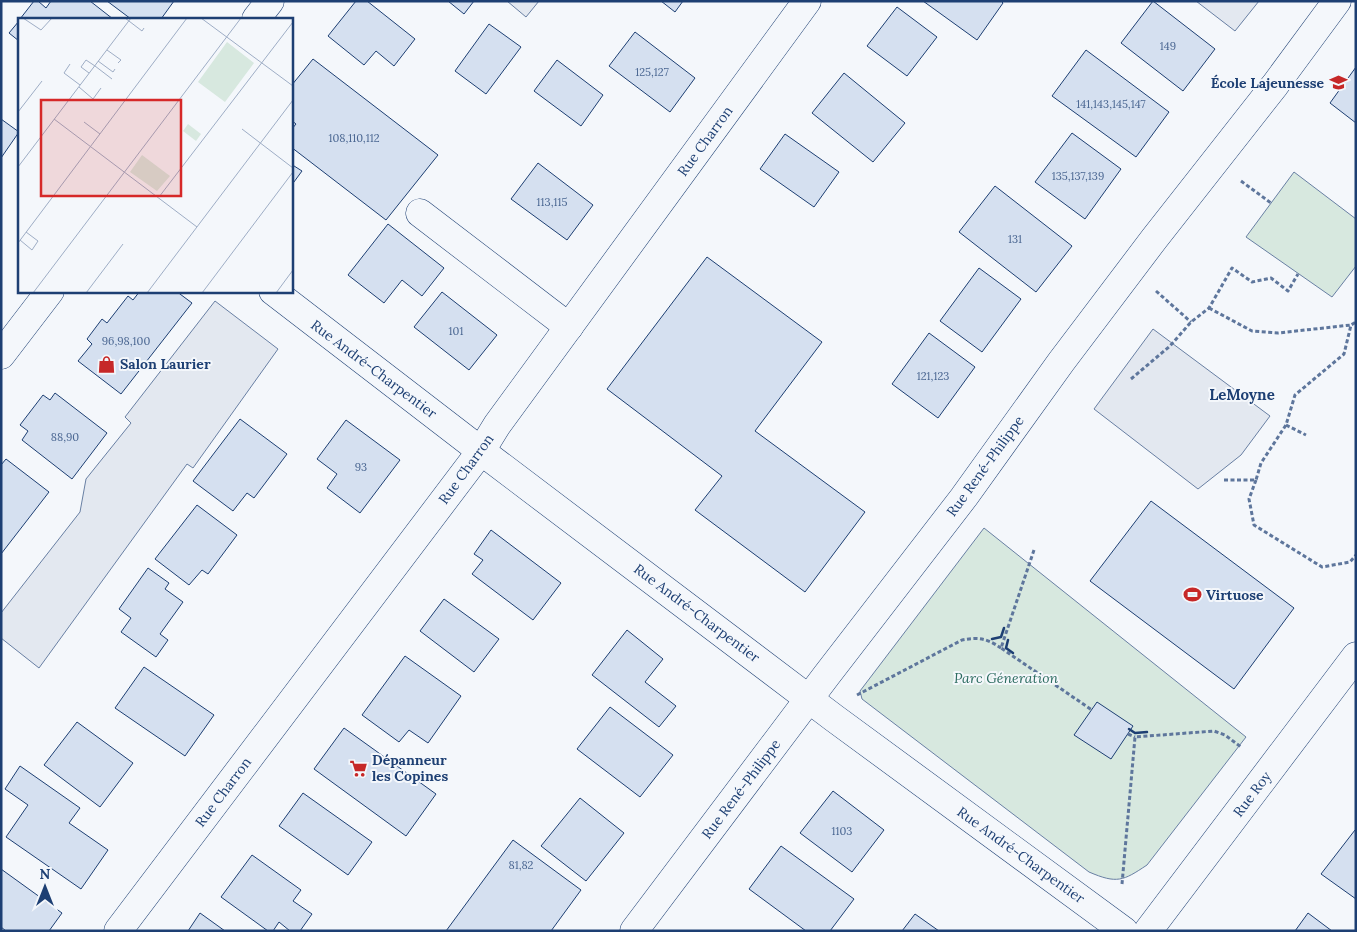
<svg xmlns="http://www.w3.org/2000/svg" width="1357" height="932" font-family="Lora,serif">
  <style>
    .green { fill: #d7e8df; stroke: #687fa3 }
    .parking { fill: #e3e8f0; stroke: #687fa3 }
    .building { fill: #d5e0f0; stroke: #1d3f73 }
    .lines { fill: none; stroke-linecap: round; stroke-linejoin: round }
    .minor-casing { stroke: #1d3f73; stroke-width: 29 }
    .major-casing { stroke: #1d3f73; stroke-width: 29 }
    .path { stroke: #5e769c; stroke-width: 3; stroke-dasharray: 4 2.5; stroke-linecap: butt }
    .minor { stroke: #f4f7fb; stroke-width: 28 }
    .major { stroke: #f4f7fb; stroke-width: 28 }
    .wall { stroke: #1d3f73; stroke-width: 2.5 }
    .labels { text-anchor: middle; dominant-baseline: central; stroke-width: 4; stroke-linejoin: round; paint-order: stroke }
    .number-label { font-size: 11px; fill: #4b6792 }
    .poi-label { font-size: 14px; font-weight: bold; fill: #1d3f73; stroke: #f4f7fb; text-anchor: start }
    .street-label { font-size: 14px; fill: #1d3f73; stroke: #f4f7fb }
    .park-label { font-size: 14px; font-style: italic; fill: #2c6c60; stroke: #f4f7fb }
    .neighbourhood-label { font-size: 15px; font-weight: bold; fill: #1d3f73; stroke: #f4f7fb }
    .inset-road { fill: none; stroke: #9eadc5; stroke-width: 1 }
    .view { fill: #d62828; fill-opacity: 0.15; stroke: #d62828; stroke-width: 2.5 }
    .inset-edge { fill: none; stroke: #1d3f73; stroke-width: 2.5 }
  </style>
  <rect width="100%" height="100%" fill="#f4f7fb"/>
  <g class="green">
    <polygon points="1294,172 1356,219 1356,266 1332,297 1246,237"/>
    <path d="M984 528 1246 737 1147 865C1123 881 1117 884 1089 872L862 699 860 691Z"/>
  </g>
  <g class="parking">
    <polygon points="507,1 539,1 526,17"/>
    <polygon points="1196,1 1259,1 1235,31"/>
    <polygon points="215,301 278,349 193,468 187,464 39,668 1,638 1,613 80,512 86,479 131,423 125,417"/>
    <polygon points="1153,329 1270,416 1241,455 1198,489 1094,409"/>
  </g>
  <g class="building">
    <polygon points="34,1 38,1 46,8 51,1 90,1 113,19 20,19"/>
    <polygon points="107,1 174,1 161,19 131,19"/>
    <polygon points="356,1 367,1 415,39 394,66 376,51 364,65 328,36"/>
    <polygon points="448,1 474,1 464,14"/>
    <polygon points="661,1 683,1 675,12"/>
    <polygon points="923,1 1001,1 1003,3 977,40"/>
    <polygon points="1153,1 1215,49 1183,91 1121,43"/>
    <polygon points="897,7 937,37 907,76 867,46"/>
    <polygon points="19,21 19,41 9,33"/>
    <polygon points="489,24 521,47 486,94 455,71"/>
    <polygon points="635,32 695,78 670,112 609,66"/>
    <polygon points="1086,50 1169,112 1136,157 1052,96"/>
    <polygon points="313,59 438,155 386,220 291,147 291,130 296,124 291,120 291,86"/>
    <polygon points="557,60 603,95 581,126 534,91"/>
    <polygon points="1356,67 1356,123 1330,103"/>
    <polygon points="844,73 905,123 873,162 812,113"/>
    <polygon points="1,119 19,132 1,158"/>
    <polygon points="1072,133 1121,169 1085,219 1035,182"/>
    <polygon points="785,134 839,172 814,207 760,169"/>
    <polygon points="538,163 593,205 567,240 511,199"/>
    <polygon points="291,164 302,171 291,186"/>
    <polygon points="995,186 1072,246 1036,292 959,232"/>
    <polygon points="388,224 444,268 422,296 402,280 384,303 348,275"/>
    <polygon points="707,257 822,342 755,431 865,512 805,592 695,510 722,476 607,389"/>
    <polygon points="979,268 1021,299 982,352 940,321"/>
    <polygon points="140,291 176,291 192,303 121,394 78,361 92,344 87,339 102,319 107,323 128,296 133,300"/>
    <polygon points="442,292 497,335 469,370 414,327"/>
    <polygon points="929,333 975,367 938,418 892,384"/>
    <polygon points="55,393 107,433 72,479 22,440 28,431 20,425 43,395 50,400"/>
    <polygon points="240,419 287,454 254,498 247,493 233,511 193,481"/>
    <polygon points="346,420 400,460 360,513 327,488 337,474 317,459"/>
    <polygon points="6,459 49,492 1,554 1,465"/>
    <polygon points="1151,501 1294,608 1234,689 1090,581"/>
    <polygon points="197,505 237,535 208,574 202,570 189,585 155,559"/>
    <polygon points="491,530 561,583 533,620 472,574 483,560 474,554"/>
    <polygon points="148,568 169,583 165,589 183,602 160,634 168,640 156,657 121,632 131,618 119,609"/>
    <polygon points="444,599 499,639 474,672 420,631"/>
    <polygon points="627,630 663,659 645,682 676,706 659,727 592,675"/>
    <polygon points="405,656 461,696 428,743 409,730 399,742 362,715"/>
    <polygon points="144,667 214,715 185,756 115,708"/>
    <polygon points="1097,702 1133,726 1111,759 1074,735"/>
    <polygon points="610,707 673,755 640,797 577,749"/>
    <polygon points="77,722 133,763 100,807 44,765"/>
    <polygon points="344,728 436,794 406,836 314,769"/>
    <polygon points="20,766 80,808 69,823 108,850 81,889 6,837 28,805 5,789"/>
    <polygon points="833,791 884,830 852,872 800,833"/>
    <polygon points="303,793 372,842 348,875 279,826"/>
    <polygon points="580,798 624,833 586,881 541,846"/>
    <polygon points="1355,830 1356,830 1356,899 1321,874"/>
    <polygon points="513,840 581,890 551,931 446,931"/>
    <polygon points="781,846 854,899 830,931 806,931 749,889"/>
    <polygon points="252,855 301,890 293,901 312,914 300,931 290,931 279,922 273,931 268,931 221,897"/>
    <polygon points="1,869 62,913 49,931 6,931 1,927"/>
    <polygon points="200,913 225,931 188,931"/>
    <polygon points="1308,913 1332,931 1295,931"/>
    <polygon points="915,914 939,931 902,931"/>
  </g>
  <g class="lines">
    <defs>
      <g id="minor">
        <polyline points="420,213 569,327"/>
        <polyline points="273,291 481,451 834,718 1124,931"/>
        <polyline points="118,931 481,451 497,425 807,1"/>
        <polyline points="634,931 826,676 964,497 1061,362 1154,239 1275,85 1337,1"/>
        <polyline points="1148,931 1356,656"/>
      </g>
      <g id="major">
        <polyline points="256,19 270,1"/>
        <polyline points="1,355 50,291"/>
      </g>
    </defs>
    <use href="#minor" class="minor-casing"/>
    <use href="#major" class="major-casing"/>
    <g class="path">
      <polyline points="1241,181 1271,203"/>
      <polyline points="1156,291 1191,322"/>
      <polyline points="1209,308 1252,331 1278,333 1351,325"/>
      <polyline points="1131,379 1170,346 1191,322 1209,308 1232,268 1252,282 1271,278 1288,291 1298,274"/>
      <polyline points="1286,425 1306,435"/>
      <polyline points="1224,480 1256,480 1261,463 1286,425 1295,395 1344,354 1351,325 1356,322"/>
      <polyline points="1256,480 1249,499 1254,525 1322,567 1350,562 1356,555"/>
      <polyline points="1034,550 1001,648 1092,710"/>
      <path d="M857 695 962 640C979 637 986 638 1001 648"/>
      <polyline points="1128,734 1135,737"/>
      <polyline points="1122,884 1135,737 1214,731 1225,735 1241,747"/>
    </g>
    <use href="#minor" class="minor"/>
    <use href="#major" class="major"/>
    <g class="wall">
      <polyline points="992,639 1001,637 1004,628"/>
      <polyline points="1008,640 1006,648 1013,653"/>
      <polyline points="1129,729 1135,733 1147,732"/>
    </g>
  </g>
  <defs>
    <symbol id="school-bare" viewBox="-9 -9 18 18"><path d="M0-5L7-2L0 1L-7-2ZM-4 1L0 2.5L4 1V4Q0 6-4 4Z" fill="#c62828" stroke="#f4f7fb" stroke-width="2.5" paint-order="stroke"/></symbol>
    <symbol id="shop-bare" viewBox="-9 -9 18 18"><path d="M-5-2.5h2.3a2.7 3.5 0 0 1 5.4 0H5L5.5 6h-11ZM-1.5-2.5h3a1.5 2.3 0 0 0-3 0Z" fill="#c62828" stroke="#f4f7fb" stroke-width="2.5" paint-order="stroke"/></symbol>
    <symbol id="stadium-bare" viewBox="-9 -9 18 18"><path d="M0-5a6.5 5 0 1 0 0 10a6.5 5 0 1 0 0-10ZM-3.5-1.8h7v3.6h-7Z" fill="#c62828" stroke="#f4f7fb" stroke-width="2.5" paint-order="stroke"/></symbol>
    <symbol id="supermarket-bare" viewBox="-9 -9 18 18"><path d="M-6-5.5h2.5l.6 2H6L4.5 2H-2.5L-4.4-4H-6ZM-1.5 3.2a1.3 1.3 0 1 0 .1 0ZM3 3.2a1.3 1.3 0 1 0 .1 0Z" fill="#c62828" stroke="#f4f7fb" stroke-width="2.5" paint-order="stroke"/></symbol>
  </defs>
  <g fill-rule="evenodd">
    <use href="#school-bare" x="1326" y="70" width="25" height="25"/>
    <use href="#shop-bare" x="94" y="352" width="25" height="25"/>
    <use href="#stadium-bare" x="1180" y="582" width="25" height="25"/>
    <use href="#supermarket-bare" x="346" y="756" width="25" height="25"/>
  </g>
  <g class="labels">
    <g class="number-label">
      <text x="1168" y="46">149</text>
      <text x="652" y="72">125,127</text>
      <text x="1111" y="104">141,143,145,147</text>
      <text x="354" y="138">108,110,112</text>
      <text x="1078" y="176">135,137,139</text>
      <text x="552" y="202">113,115</text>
      <text x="1015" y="239">131</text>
      <text x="456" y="331">101</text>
      <text x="126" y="341">96,98,100</text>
      <text x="933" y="376">121,123</text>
      <text x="65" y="437">88,90</text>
      <text x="361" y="467">93</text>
      <text x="842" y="831">1103</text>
      <text x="521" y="865">81,82</text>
    </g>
    <g class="poi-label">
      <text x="1324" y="83" text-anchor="end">École Lajeunesse</text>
      <text x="120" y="364">Salon Laurier</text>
      <text x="1206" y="595">Virtuose</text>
      <text x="372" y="760">Dépanneur<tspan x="372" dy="16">les Copines</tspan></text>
    </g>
    <g class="street-label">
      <text transform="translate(705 141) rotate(-54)">Rue Charron</text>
      <text transform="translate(374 369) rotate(37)">Rue André-Charpentier</text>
      <text transform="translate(985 466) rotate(-54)">Rue René-Philippe</text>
      <text transform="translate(466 469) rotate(-54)">Rue Charron</text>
      <text transform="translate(697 613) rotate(37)">Rue André-Charpentier</text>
      <text transform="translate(741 789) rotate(-53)">Rue René-Philippe</text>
      <text transform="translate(223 792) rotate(-53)">Rue Charron</text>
      <text transform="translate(1252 794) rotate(-53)">Rue Roy</text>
      <text transform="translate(1021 855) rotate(36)">Rue André-Charpentier</text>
    </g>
    <g class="park-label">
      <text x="1006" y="678">Parc Géneration</text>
    </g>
    <g class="neighbourhood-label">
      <text x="1242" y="394">LeMoyne</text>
    </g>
  </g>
  <g transform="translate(18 18)">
    <rect width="275" height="275" fill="#f4f7fb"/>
    <path d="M209 24 236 45 207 84 180 64ZM124 137 152 158 139 173 112 154Z" fill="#d7e8df"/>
    <path d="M170 106 183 116 178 123 165 113Z" fill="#d7e8df"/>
    <path class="inset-road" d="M5 0 23 12 34 0M107 0 124 13 126 10M183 0 275 68M89 32 103 42 100 45M80 43 95 54 97 51M52 46 46 55 62 67M77 48 94 61M71 55 63 49 68 42 77 48M61 69 75 81 83 70M0 94 24 63M36 101 179 209M66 104 82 116M224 111 275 150M0 149 113 0M141 179 275 4M2 222 14 232 20 223 8 214M0 225 169 0M15 275 223 0M68 275 105 226M129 275 275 82M184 275 275 154M258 275 275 252"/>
    <path class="view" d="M23 82H163V178H23Z"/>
    <rect width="275" height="275" class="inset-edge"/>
  </g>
  <rect width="1357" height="932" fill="none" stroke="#1d3f73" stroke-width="5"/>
  <g transform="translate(45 887)" stroke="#f4f7fb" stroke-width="4" paint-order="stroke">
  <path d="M0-4L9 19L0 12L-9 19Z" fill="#1d3f73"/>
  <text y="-8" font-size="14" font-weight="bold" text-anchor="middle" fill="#1d3f73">N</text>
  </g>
</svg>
